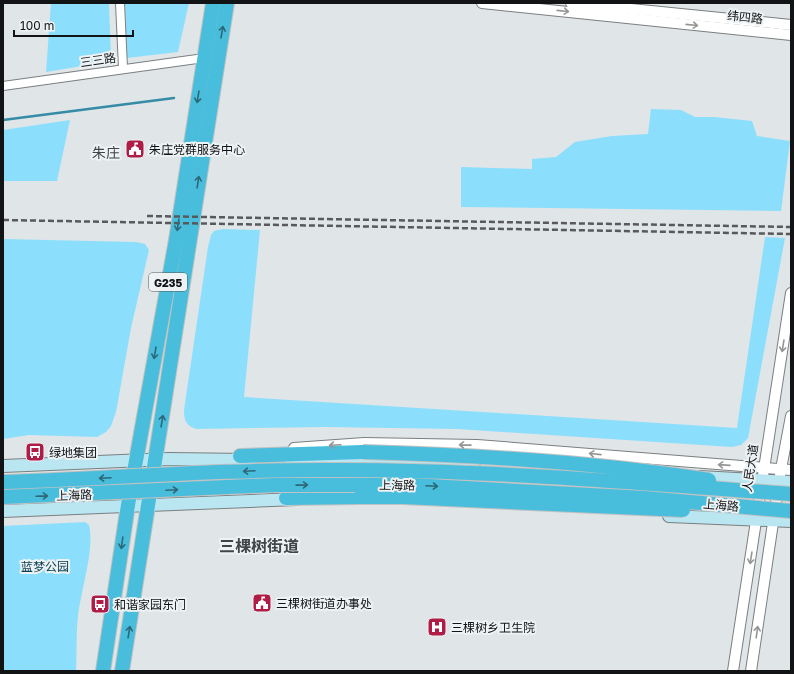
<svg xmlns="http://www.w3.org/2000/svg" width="794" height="674" font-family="'Golos Text','Noto Sans SC',sans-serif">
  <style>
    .green { fill: #8bdffc }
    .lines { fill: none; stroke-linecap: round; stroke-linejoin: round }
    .stream { stroke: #368ba6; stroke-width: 2.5 }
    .minor-casing { stroke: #7a7f80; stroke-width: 10 }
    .tertiary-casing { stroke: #7a7f80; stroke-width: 12 }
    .secondary-casing { stroke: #7a7f80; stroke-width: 14 }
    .trunk-casing { stroke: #c1c2c2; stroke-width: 16 }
    .minor { stroke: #fff; stroke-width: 8 }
    .tertiary { stroke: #fff; stroke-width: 10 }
    .secondary { stroke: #bae6f2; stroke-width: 12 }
    .trunk { stroke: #48bedc; stroke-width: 14 }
    .rail { stroke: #57595b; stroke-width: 2.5; stroke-dasharray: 6 3; stroke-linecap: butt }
    .trunk-bridge-casing { stroke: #c1c2c2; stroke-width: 16; stroke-linecap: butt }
    .trunk-bridge { stroke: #48bedc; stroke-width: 14 }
    .oneway { stroke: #949595 }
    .oneway2 { stroke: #2d6878 }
    .labels { text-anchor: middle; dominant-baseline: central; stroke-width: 4; stroke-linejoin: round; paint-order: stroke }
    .shield { fill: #edf2f4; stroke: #545657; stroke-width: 1 }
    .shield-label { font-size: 11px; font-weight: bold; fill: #121314 }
    .street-label { font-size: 12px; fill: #121314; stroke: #edf2f4 }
    .poi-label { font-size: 12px; fill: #121314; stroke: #edf2f4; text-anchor: start }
    .park-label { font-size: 12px; fill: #0b4151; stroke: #edf2f4 }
    .quarter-label { font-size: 14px; fill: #414547; stroke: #edf2f4 }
    .district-label { font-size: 16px; font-weight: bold; fill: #414547; stroke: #edf2f4 }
  </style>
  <rect width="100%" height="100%" fill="#e0e5e7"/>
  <g class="green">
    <polygon points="51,3 109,3 111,58 107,62 46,72"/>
    <polygon points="125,3 189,3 178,52 127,58"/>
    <polygon points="651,109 681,110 695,117 714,117 752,121 757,136 790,141 781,211 461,207 461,167 532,169 532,159 556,157 575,142 612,136 648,134"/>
    <polygon points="70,120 57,181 3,181 3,130"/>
    <path d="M223 229 260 230 244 397 737 428 765 237 785 238 748 438 741 445 732 447 457 429 326 427 196 429C186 425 184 421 184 410L208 247 211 235 214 231Z"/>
    <polygon points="3,239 136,242 145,244 149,250 131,328 116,412 111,426 106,432 97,437 29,435 3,439"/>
    <path d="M85 522 89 525C95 548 81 590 78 616 76 634 77 653 76 671H3V526Z"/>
  </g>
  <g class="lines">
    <polyline class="stream" points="3,120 174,98"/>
    <defs>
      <g id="minor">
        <polyline points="120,3 123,68"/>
        <polyline points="3,86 197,59"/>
      </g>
      <g id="tertiary">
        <polyline points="482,3 791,35"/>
        <polyline points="571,3 791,25"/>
        <polyline points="294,448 364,443 477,445 791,470"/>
        <polyline points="733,671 791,293"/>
        <polyline points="751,671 781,469 791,416"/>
      </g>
      <g id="secondary">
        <polyline points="291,461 474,463"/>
        <polyline points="3,466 169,459 250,460"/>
        <polyline points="700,477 791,482"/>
        <polyline points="3,511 296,499"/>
        <polyline points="669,516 791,521"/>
      </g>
      <g id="trunk">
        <polyline points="240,456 363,452"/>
        <polyline points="286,498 360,497"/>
        <polyline points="103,671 128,505 176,240 213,3"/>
        <polyline points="122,671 227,3"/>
      </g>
    </defs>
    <use href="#minor" class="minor-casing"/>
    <use href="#tertiary" class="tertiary-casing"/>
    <use href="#secondary" class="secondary-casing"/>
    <use href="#trunk" class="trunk-casing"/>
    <use href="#minor" class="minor"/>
    <use href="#tertiary" class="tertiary"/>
    <use href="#secondary" class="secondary"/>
    <use href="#trunk" class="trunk"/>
    <g class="rail">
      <polyline points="147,216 791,227"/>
      <polyline points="3,220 791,234"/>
    </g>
    <defs>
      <g id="trunk-bridge">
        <path d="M363 452C478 455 595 462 709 480"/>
        <path d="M3 482C115 478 228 469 340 470 490 470 641 483 791 494"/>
        <polyline points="3,497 275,485 410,485 644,498 791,511"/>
        <polyline points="360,497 403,497 683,510"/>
      </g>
    </defs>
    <use href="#trunk-bridge" class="trunk-bridge-casing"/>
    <use href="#trunk-bridge" class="trunk-bridge"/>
  </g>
  <defs><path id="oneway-shaft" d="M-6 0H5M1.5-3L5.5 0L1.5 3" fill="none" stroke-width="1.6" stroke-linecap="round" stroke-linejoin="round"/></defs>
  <g class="oneway">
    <use href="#oneway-shaft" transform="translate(563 11) rotate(6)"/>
    <use href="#oneway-shaft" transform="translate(692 25) rotate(6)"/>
    <use href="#oneway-shaft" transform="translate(783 346) rotate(99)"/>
    <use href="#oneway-shaft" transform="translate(335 445) rotate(177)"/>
    <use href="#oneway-shaft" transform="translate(465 445) rotate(-179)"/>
    <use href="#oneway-shaft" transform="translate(595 454) rotate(-174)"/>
    <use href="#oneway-shaft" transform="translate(724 465) rotate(-176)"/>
    <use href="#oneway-shaft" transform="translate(751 558) rotate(99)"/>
    <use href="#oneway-shaft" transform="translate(757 632) rotate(-82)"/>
  </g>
  <g class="oneway2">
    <use href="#oneway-shaft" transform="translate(222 32) rotate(-80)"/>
    <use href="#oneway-shaft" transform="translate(198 97) rotate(99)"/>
    <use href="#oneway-shaft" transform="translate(198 182) rotate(-81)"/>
    <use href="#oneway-shaft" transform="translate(178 225) rotate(99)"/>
    <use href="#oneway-shaft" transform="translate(155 353) rotate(100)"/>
    <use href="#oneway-shaft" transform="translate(162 421) rotate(-81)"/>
    <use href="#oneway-shaft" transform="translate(249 471) rotate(177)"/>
    <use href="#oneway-shaft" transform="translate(105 478) rotate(177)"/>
    <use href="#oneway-shaft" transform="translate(302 485) rotate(-1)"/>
    <use href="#oneway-shaft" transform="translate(432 486) rotate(3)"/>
    <use href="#oneway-shaft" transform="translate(172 490) rotate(-3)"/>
    <use href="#oneway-shaft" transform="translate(42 496) rotate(-2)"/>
    <use href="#oneway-shaft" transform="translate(122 543) rotate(98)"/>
    <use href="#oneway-shaft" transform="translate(129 632) rotate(-81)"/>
  </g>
  <defs>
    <symbol id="civic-square" viewBox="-11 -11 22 22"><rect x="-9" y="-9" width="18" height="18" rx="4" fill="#af1c46" stroke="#edf2f4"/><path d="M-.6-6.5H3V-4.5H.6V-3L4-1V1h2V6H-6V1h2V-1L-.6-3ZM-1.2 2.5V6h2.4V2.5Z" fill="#fff"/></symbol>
    <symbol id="bus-square" viewBox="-11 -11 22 22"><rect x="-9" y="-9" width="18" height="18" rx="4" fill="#af1c46" stroke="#edf2f4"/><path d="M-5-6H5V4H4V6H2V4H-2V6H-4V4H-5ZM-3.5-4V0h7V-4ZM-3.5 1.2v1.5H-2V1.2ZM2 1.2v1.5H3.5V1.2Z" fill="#fff"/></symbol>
    <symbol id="hospital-square" viewBox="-11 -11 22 22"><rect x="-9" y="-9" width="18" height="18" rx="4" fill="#af1c46" stroke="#edf2f4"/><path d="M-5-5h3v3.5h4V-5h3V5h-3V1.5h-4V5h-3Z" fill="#fff"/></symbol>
  </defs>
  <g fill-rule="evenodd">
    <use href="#civic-square" x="124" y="138" width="22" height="22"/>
    <use href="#bus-square" x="24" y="441" width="22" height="22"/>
    <use href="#civic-square" x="251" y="592" width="22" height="22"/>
    <use href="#bus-square" x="89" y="593" width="22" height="22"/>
    <use href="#hospital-square" x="426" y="616" width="22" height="22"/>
  </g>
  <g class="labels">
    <rect class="shield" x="149" y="273" width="38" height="18" rx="3"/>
    <g class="shield-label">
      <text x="168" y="282">G235</text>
    </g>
    <g class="street-label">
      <text transform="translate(745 17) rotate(6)">纬四路</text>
      <text transform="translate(98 60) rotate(-8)">三三路</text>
      <text transform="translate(750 468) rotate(-82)">人民大道</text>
      <text transform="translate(397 485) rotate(1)">上海路</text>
      <text transform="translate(74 495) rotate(-2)">上海路</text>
      <text transform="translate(721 505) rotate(5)">上海路</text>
    </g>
    <g class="poi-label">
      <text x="149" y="149">朱庄党群服务中心</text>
      <text x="49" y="452">绿地集团</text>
      <text x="276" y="603">三棵树街道办事处</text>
      <text x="114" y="604">和谐家园东门</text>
      <text x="451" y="627">三棵树乡卫生院</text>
    </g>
    <g class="park-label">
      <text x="45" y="566">蓝梦公园</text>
    </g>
    <g class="quarter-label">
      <text x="106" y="152">朱庄</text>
    </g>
    <g class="district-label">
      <text x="259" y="546">三棵树街道</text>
    </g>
  </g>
  <rect width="794" height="674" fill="none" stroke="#121314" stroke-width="8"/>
  <path d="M14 30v6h119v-6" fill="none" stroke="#121314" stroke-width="2"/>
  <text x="20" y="30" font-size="12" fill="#121314" stroke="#edf2f4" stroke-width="3" paint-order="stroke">100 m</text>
</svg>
